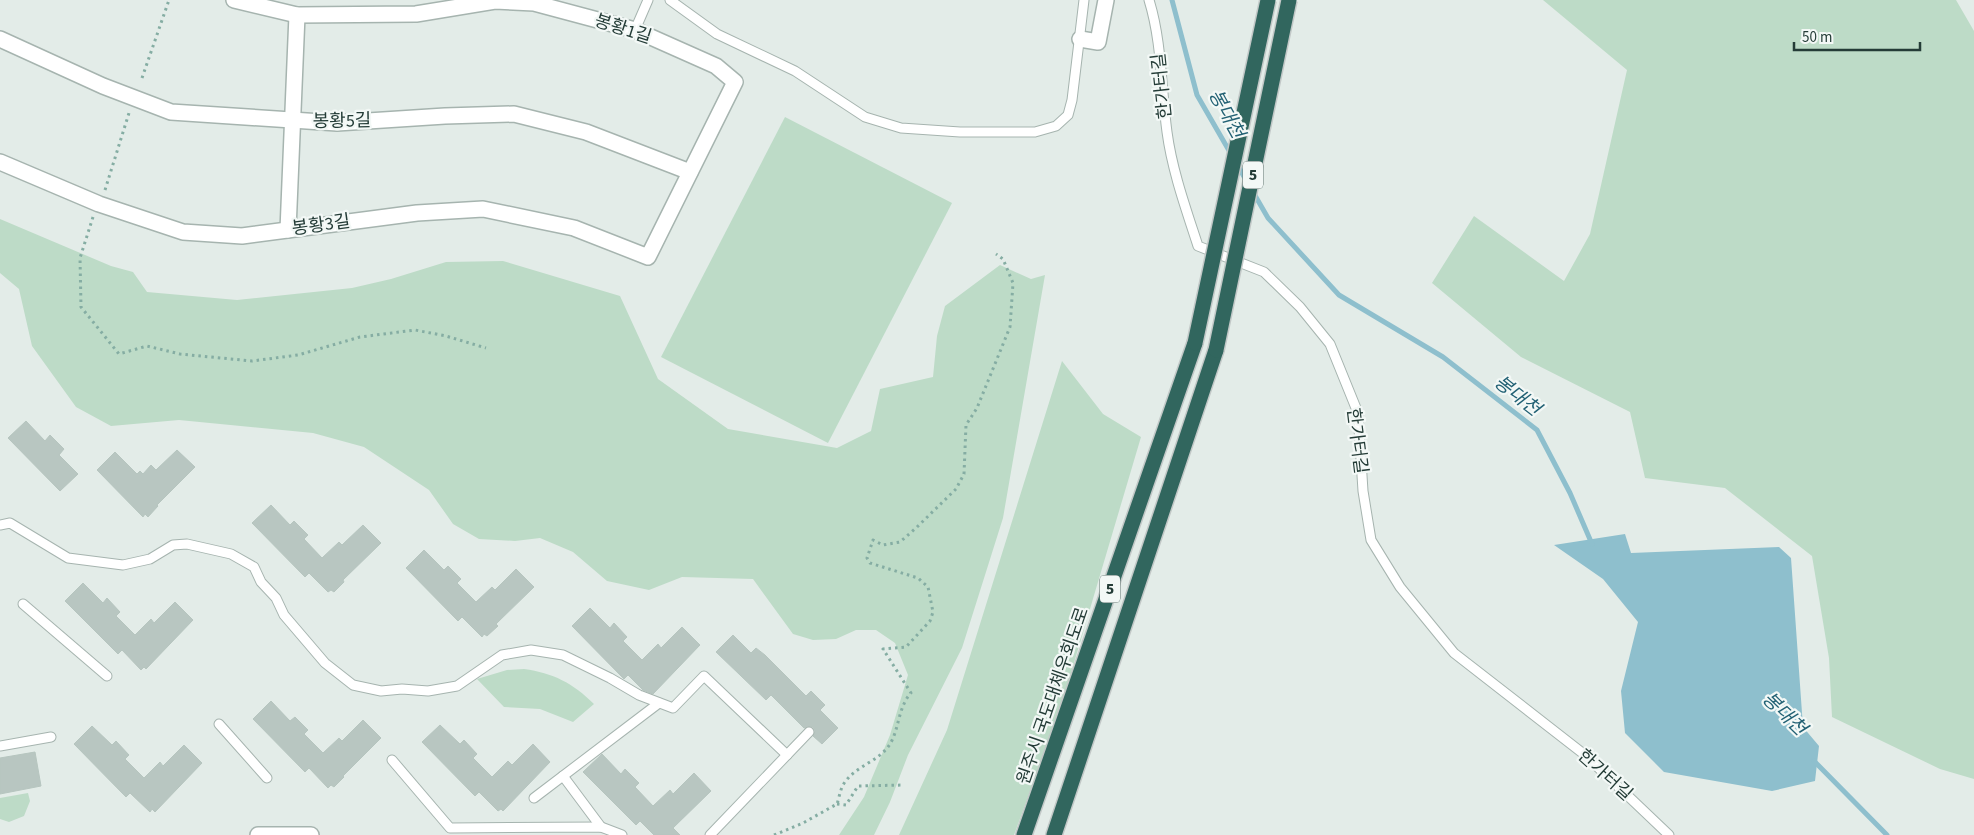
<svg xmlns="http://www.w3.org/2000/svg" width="1974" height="835" font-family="'Source Sans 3','Noto Sans KR',sans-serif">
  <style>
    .green { fill: #bddbc7 }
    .water { fill: #8ebfcd }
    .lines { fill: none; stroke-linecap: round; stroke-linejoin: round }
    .stream { stroke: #8ebfcd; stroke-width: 5 }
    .building { fill: #b8c6c1; stroke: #b6c5bf }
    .lane-casing { stroke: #a6b4af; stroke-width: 11 }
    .street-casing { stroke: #a6b4af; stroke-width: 18 }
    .highway-casing { stroke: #c2c8c7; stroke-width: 18 }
    .path { stroke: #85ada3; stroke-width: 3; stroke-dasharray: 2.5 4; stroke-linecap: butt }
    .lane { stroke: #fff; stroke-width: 9 }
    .street { stroke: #fff; stroke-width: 15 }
    .highway { stroke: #31665e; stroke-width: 15 }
    .highway-bridge-casing { stroke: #c2c8c7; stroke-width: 18; stroke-linecap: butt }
    .highway-bridge { stroke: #31665e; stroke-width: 15 }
    .labels { text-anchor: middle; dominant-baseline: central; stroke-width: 4.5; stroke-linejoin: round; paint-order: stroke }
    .shield { fill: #f3f8f6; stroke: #627470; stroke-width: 1 }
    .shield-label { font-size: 16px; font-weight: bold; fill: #243c37 }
    .street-label { font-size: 18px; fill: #243c37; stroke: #f3f8f6 }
    .water-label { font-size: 19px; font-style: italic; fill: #226174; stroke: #f3f8f6 }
  </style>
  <rect width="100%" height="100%" fill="#e3ece8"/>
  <g class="green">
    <polygon points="1543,0 1956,0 1974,31 1974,779 1940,769 1832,717 1829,658 1812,556 1725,488 1645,478 1630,412 1521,357 1432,283 1474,216 1564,281 1590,234 1627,70"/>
    <polygon points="785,117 952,203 828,443 661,357"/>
    <polygon points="0,219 111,266 133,272 147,292 237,300 352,288 391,279 446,262 503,261 620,296 658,379 728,429 837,448 871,431 880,389 933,377 937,336 945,306 1000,265 1031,279 1045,275 1003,518 962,648 908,755 890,802 874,835 839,835 864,797 890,735 908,675 895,643 876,630 856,630 836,639 813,640 793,634 753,579 682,577 649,590 607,581 573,552 540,538 515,541 479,539 453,524 429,490 364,447 313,433 179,420 111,426 76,407 32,346 19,289 0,273"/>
    <polygon points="1062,361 1103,414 1141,437 1060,710 1014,835 899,835 947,730"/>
    <path d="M524 669C553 673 573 683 594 704L573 722 540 709 504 707 477 679 507 670Z"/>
    <polygon points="28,793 30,801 24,816 9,822 0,819 0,798"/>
  </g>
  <polygon class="water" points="1625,534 1631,553 1779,547 1791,558 1803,727 1819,746 1815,781 1772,791 1664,772 1625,733 1621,691 1638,622 1603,579 1554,545"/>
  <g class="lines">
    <g class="stream">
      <polyline points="1172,0 1197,95 1231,154"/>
      <polyline points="1237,164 1247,182"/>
      <polyline points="1253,192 1268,218 1339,295 1443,357 1537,430 1570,493 1592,544"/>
      <polyline points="1814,761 1887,835"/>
    </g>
  </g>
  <g class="building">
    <polygon points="26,421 45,441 50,435 64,449 59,455 78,474 60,491 8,438"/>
    <polygon points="177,450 195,467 157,505 158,506 148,517 145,514 143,517 97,470 115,452 137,474 140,471 143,474 151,465 156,470"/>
    <polygon points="271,505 290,525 294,521 308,535 304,539 322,558 339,542 342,545 363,525 381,543 343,580 344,582 334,592 331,590 328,592 309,573 305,577 252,523"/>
    <polygon points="424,550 444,570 448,566 461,579 457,583 476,602 492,587 495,590 516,569 534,587 496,624 498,626 487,636 484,634 482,637 462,617 458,621 406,568"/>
    <polygon points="83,583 103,603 107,598 120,612 116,616 135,635 151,619 154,623 175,602 193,620 146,669 144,667 141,670 122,650 118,654 65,601"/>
    <polygon points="590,608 610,628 614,623 627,637 623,641 642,660 658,644 661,648 682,627 700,645 653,694 643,690 628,675 624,679 572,626"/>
    <polygon points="733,635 751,653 756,648 765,655 806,696 811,691 825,705 820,710 838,728 822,744 813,736 815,731 813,727 804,728 771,695 766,700 716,652"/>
    <polygon points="271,701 290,721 295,717 308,730 304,734 323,753 339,738 342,741 363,720 381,738 343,776 344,777 334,787 331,785 328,788 309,768 305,772 253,719"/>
    <polygon points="440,725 460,744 464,740 477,754 473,758 492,777 508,761 512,765 533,744 550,762 503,811 501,809 498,811 479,792 475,796 422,742"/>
    <polygon points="92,726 112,745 116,741 129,755 125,759 144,778 160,762 163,766 184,745 202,763 155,812 152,809 150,812 130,793 126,797 74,744"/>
    <polygon points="35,752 41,786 0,794 0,758"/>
    <polygon points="602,754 621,774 625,769 639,783 635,787 653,806 670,790 673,794 694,773 711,791 673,828 680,835 654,835 640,821 636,825 583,772"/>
  </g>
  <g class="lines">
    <defs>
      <g id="lane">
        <polyline points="670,0 717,34 795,71 865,117 901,128 960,132 1035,132 1056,126 1068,115 1072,100 1084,0"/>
        <path d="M1149 0C1162 42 1161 88 1167 132 1172 170 1186 209 1198 246L1264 272 1300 307 1330 344 1358 413 1363 491 1371 540 1400 587 1454 653 1585 755 1669 835"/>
        <polyline points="635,30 648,0"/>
        <polyline points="0,525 10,523 68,558 123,565 150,559 173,545 187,544 231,554 254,567 261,582 276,598 284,615 325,663 353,685 381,691 402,689 428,691 457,686 502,655 531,650 563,655 610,678 639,695 673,708 704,676 787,755"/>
        <polyline points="23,604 107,676"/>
        <polyline points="219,724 267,778"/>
        <polyline points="0,746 51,737"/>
        <polyline points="392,760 450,828 601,827 622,835"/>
        <polyline points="563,776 601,827"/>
        <polyline points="534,798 659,703"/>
        <polyline points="710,835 809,732"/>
      </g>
      <g id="street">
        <polyline points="0,39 103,86 171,112 337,123 445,116 514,114 586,132 690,172"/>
        <polyline points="1080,39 1098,42 1106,0"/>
        <polyline points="0,162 99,204 183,232 242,236 417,213 483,209 574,228 648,257 735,82 716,66 635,30 534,3 495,1 416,14 297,15 234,0"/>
        <polyline points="288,230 297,15"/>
        <polyline points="258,835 311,835"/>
      </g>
      <g id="highway">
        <polyline points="1024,835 1195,343"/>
        <polyline points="1054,835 1216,350"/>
      </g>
    </defs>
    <use href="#lane" class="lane-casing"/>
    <use href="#street" class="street-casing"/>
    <use href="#highway" class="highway-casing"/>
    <g class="path">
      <polyline points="142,78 169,0"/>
      <polyline points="105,190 129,113"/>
      <polyline points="93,217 80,258 81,307 119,354 147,346 180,354 252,361 298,355 360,337 415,330 446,336 486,348"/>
      <polyline points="837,804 846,805 858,786 904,785"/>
      <path d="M774 835 803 823 837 804C839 798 840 791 843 785 854 766 879 762 890 744 899 730 898 707 911 693L883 649 906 647 930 621 933 612 928 587 918 578 870 563 867 558 873 540 883 545 900 542 916 528 956 489 964 474 966 425 977 408 1010 327 1013 283 1003 259 996 254"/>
    </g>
    <use href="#lane" class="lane"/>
    <use href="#street" class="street"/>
    <use href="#highway" class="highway"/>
    <defs>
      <g id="highway-bridge">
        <polyline points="1195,343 1268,0"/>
        <polyline points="1216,350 1289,0"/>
      </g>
    </defs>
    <use href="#highway-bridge" class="highway-bridge-casing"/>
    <use href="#highway-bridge" class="highway-bridge"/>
  </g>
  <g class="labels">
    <g class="shield">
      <rect x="1243" y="161.5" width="20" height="27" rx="4"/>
      <rect x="1100" y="575.5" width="20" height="27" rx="4"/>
    </g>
    <g class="shield-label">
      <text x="1253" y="175">5</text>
      <text x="1110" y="589">5</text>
    </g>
    <g class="street-label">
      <text transform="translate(623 29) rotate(18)">봉황1길</text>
      <text transform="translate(1162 86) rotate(-96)">한가터길</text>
      <text transform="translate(342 121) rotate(-1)">봉황5길</text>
      <text transform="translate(321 225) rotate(-8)">봉황3길</text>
      <text transform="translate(1357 441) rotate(83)">한가터길</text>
      <text transform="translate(1053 696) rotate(-71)">원주시 국도대체우회도로</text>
      <text transform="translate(1605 775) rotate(42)">한가터길</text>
    </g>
    <g class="water-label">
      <text transform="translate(1226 114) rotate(61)">봉대천</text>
      <text transform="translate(1517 396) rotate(38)">봉대천</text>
      <text transform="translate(1784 714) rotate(44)">봉대천</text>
    </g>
  </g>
  <path d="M1794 42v8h126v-8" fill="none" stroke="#243c37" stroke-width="2.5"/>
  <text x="1802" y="42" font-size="15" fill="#243c37" stroke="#f3f8f6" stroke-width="4" paint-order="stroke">50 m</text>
</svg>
